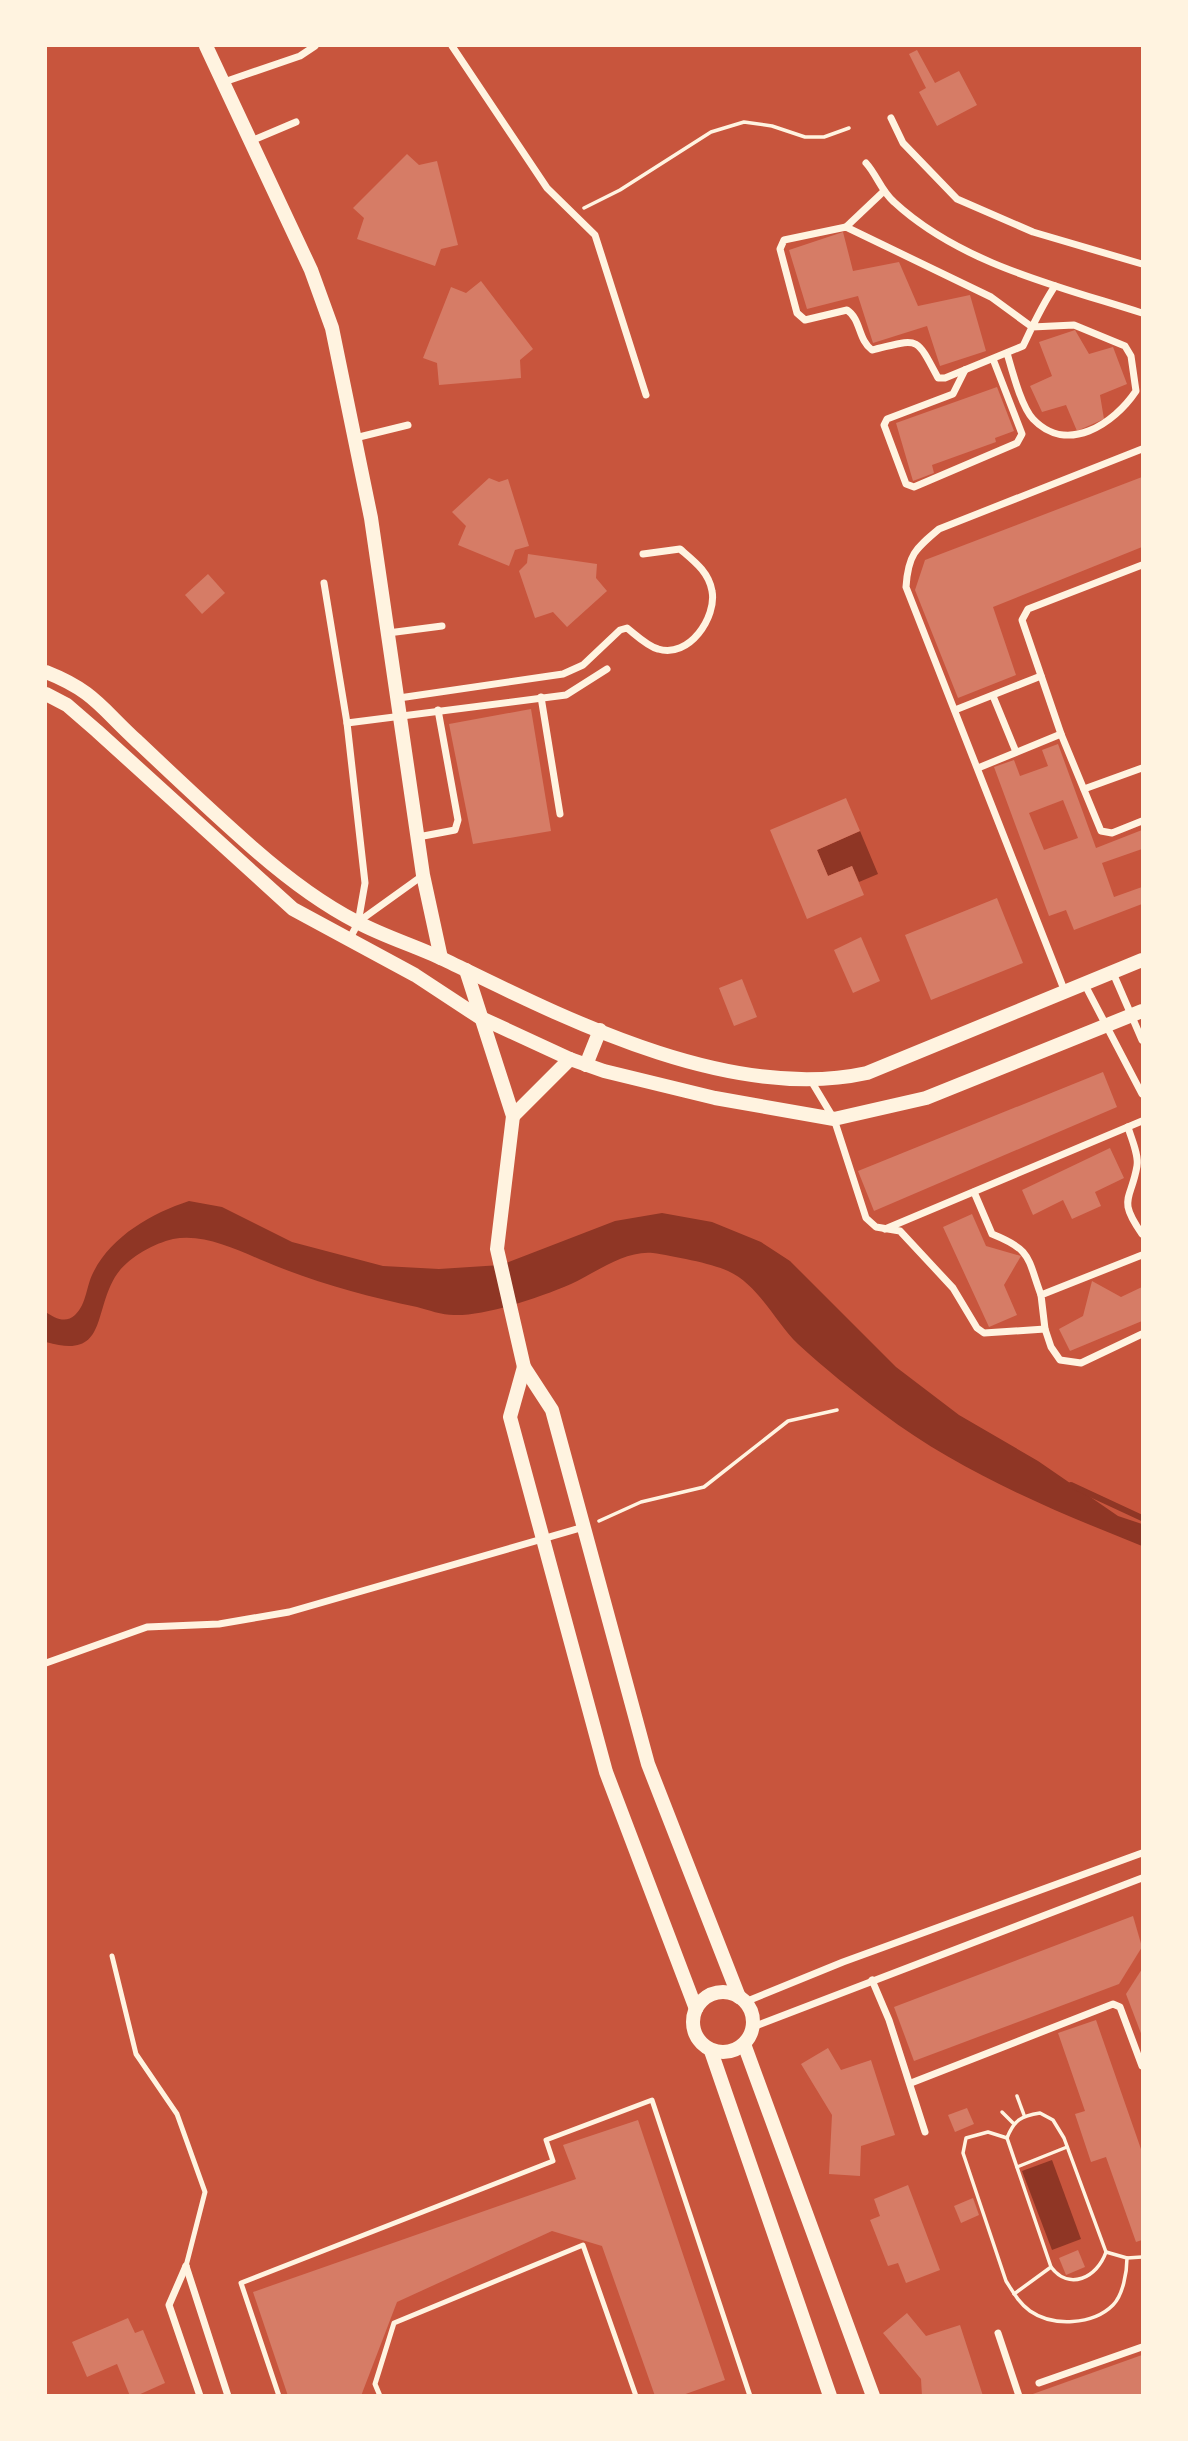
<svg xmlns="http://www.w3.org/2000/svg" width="1188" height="2441" font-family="Barlow,sans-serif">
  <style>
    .water { fill: #8f3625 }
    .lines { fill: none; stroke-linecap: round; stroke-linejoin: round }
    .stream { stroke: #8f3625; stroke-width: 6 }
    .building { fill: #d67c66; fill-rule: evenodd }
    .path { stroke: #fff3e0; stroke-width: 3.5 }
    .service { stroke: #fff3e0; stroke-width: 5 }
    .minor { stroke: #fff3e0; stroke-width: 7 }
    .secondary { stroke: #fff3e0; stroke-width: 14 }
  </style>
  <rect width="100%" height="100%" fill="#c8553d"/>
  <g class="water">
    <polygon points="860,831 878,874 859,882 852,866 828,876 817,850"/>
    <path d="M189 1201 222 1207 292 1242 383 1266 439 1269 501 1265 615 1221 662 1213 712 1222 761 1242 790 1261 896 1367 959 1415 1038 1461 1118 1516 1142 1524V1546C1052 1510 960 1472 882 1413 854 1392 824 1368 798 1344 775 1322 759 1285 728 1271 711 1263 672 1256 653 1253 625 1250 595 1273 571 1284 541 1297 486 1316 454 1315 442 1315 428 1310 417 1307 369 1297 321 1284 276 1266 245 1254 207 1232 173 1239 152 1244 126 1259 115 1277 93 1314 107 1360 46 1342V1312C54 1318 66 1324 75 1315 87 1304 86 1285 94 1271 112 1236 152 1213 189 1201Z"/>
    <polygon points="1052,2160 1081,2239 1052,2250 1022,2171"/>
  </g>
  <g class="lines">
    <polyline class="stream" points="1071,1485 1142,1518"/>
  </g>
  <g class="building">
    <polygon points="917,50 935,83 959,71 977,105 937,126 919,92 926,88 909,54"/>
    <polygon points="407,154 419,165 437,161 458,245 441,249 435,266 357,239 364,218 353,208"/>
    <polygon points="843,232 853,271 899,262 918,306 970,295 986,351 940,366 927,326 873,343 858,296 807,309 789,250"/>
    <polygon points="481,281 533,349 520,360 521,378 439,385 437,363 423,358 451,287 466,293"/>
    <polygon points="1075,330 1089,354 1113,347 1127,384 1100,395 1104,419 1077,431 1066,405 1042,412 1030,386 1052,376 1039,342"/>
    <polygon points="997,387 1014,431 995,438 996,442 932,465 934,473 913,481 896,423"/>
    <polygon points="1142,477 1142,547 993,607 1016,675 958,698 915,590 925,560"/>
    <polygon points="489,478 499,482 508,479 529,546 515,550 509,566 458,545 466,526 452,512"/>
    <polygon points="528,554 597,564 596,578 607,591 567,627 553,612 535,618 519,571 527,563"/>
    <polygon points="208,574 225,593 202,614 185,595"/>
    <polygon points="531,709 551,831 473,844 449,724"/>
    <path d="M1058 744 1096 848 1142 830V849L1102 863 1114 897 1142 887V904L1074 930 1066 910 1049 916 994 767 1014 760 1020 776 1048 766 1042 750ZM1063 800 1078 838 1044 850 1029 813Z"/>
    <polygon points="846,798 860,831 817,850 828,876 852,866 864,895 807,919 770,830"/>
    <polygon points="997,898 1023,963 931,1000 905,935"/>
    <polygon points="861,937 880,981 853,993 834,950"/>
    <polygon points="742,979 757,1017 734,1026 719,988"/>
    <polygon points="1103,1072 1117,1107 874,1211 858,1171"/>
    <polygon points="1110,1148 1124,1178 1095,1192 1101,1206 1072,1219 1063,1200 1033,1215 1022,1190"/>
    <polygon points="972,1214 986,1246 1021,1256 1004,1285 1017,1315 989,1327 943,1227"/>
    <polygon points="1092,1281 1121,1297 1142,1287 1142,1321 1070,1351 1059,1329 1083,1316"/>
    <polygon points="1133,1916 1142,1947 1119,1984 914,2061 894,2007"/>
    <polygon points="1142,1969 1142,2036 1126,1994"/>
    <polygon points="1096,2020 1142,2152 1142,2240 1136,2242 1106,2157 1091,2162 1075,2114 1085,2111 1058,2033"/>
    <polygon points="828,2048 841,2070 871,2060 895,2135 861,2146 860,2176 829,2174 832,2115 801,2064"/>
    <polygon points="967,2108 974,2124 955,2132 948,2115"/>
    <polygon points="638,2120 725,2380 680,2396 655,2396 602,2246 552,2231 397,2302 361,2396 288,2396 253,2292 576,2179 563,2145"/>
    <polygon points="908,2185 940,2270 906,2283 898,2263 888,2266 870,2220 880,2216 874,2199"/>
    <polygon points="973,2198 979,2215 961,2223 954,2206"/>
    <polygon points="1078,2250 1085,2267 1066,2275 1059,2258"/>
    <polygon points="907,2313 926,2336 960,2325 983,2396 922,2396 921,2379 883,2333"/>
    <polygon points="128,2318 135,2333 143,2330 165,2383 136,2396 130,2396 117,2364 87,2377 72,2342"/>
    <polygon points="1142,2355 1142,2396 1030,2396 1030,2395"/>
  </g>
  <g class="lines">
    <g class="path">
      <polyline points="584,208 620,190 711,132 744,122 772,126 805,137 824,137 849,128"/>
      <polyline points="599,1521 641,1502 704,1487 788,1421 837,1410"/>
      <polyline points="1017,2096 1024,2115"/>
      <polyline points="1002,2112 1013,2123"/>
      <path d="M1040 2113 1053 2120 1064 2138 1106 2252 1127 2258C1127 2272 1123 2295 1113 2305 1093 2325 1053 2327 1030 2311 1019 2303 1013 2292 1006 2281L963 2153 966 2138 988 2132 1007 2138C1014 2120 1021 2116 1040 2113Z"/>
      <polyline points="1007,2138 1051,2267 1014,2294"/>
      <polyline points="1017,2167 1067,2147"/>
      <polyline points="1127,2258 1142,2257"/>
      <path d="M1051 2267C1069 2291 1097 2278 1106 2252"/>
    </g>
    <g class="service">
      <polyline points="112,1956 136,2054 177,2114 205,2192 186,2266"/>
      <polyline points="279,2396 241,2283 553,2161 546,2140 652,2100 750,2396"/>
      <polyline points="380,2396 375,2384 394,2323 583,2245 636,2396"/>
    </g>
    <g class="minor">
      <polyline points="452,46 547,188 595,235 646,395"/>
      <polyline points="224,82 300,56 315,46"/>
      <polyline points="891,118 903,143 957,199 1033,232 1142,264"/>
      <polyline points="251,141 296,122"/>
      <path d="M866 163C877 175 881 191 894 202 961 264 1058 286 1142 313"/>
      <polyline points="846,227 884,191"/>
      <path d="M1007 353C1012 370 1021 406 1033 419 1067 455 1114 424 1136 391L1131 356 1125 346 1074 325 1032 327 991 297 846 227 784 240 780 249 797 313 805 320 847 310C861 319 858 340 872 350 919 339 915 334 938 378H945L1023 346C1033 325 1042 305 1055 286"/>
      <polyline points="965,370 953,394 887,419 884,425 906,484 914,487 1017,443 1022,434 993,359"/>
      <polyline points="355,438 408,425"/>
      <polyline points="324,583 347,723 365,883 358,923 349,940"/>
      <polyline points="388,633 442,626"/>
      <polyline points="993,696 1016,752"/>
      <polyline points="541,697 560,814"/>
      <path d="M399 698 563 674 583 665 620 630 627 628C636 635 647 646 658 649 689 659 717 617 712 591 709 572 694 561 680 549L643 554"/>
      <polyline points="955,710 1041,676"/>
      <polyline points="347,723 566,695 607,669"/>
      <polyline points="1061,734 1022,620 1028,609 1142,565"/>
      <polyline points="978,768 1061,734 1101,831 1112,833 1142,821"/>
      <polyline points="1084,789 1142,768"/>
      <polyline points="418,837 455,830 458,820 438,710"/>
      <polyline points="358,922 422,876"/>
      <polyline points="1113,973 1142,1040"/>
      <polyline points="1085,985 1142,1094"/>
      <path d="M1065 992 906 587C908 555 915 549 939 529L1142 449"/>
      <polyline points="810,1079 834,1119 866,1218 876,1227 900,1231 953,1288 977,1328 984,1333 1045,1329 1051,1347 1060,1360 1081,1363 1142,1334"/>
      <path d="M1128 1127C1131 1138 1139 1155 1137 1166 1131 1201 1117 1198 1142 1234"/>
      <path d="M974 1192 992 1234C1032 1250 1027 1257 1041 1295"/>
      <polyline points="885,1229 1142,1121"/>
      <polyline points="1045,1329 1041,1295 1142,1255"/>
      <polyline points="46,1663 147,1627 219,1624 289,1612 584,1527"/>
      <polyline points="872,1980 889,2020 925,2132"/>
      <polyline points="745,2002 843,1962 1142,1853"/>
      <polyline points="753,2027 1142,1878"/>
      <polyline points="911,2083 1113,2004 1120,2007 1142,2066"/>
      <polyline points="186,2266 169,2305 200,2396"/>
      <polyline points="186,2266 228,2396"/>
      <polyline points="998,2333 1019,2396"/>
      <polyline points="1039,2383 1142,2347"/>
    </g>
    <g class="secondary">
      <polyline points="206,46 311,270 332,328 371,518 423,875 441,958"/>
      <path d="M46 672C94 691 101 708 137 741 175 777 214 814 254 849 286 877 320 903 357 922 385 937 416 946 445 960 566 1019 730 1103 867 1073L1142 960"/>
      <polyline points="46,694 67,705 97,731 293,909 415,975 479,1017 570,1059 604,1071 715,1098 834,1119 926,1098 1142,1011"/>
      <polyline points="466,970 513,1116 497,1249 524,1367 552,1410 648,1764 739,1997"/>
      <polyline points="586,1065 600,1030"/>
      <polyline points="513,1116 570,1059"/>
      <polyline points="524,1367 510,1417 606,1772 696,2009"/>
      <circle cx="723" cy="2022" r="30"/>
      <polyline points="744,2044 873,2396"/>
      <polyline points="711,2051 830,2396"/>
    </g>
  </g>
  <rect width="1188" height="2441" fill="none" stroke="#fff3e0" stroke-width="94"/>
</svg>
